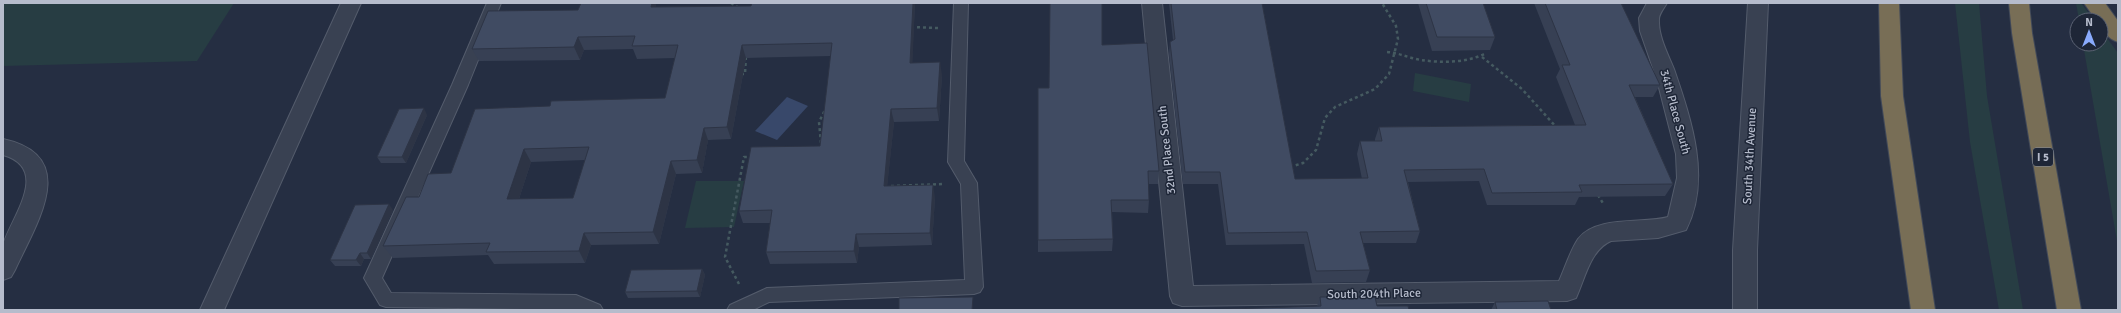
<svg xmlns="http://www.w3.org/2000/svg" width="2121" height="313" font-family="Signika,sans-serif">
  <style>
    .green { fill: #273d43 }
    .water { fill: #38486a }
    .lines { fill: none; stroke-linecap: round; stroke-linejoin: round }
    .service-casing { stroke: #545c6c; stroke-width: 2 }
    .minor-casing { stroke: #545c6c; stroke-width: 2 }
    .motorway-casing { stroke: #414959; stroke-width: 2 }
    .path { stroke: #455a60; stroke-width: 2.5; stroke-dasharray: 3 3; stroke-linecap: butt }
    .service { fill: #394152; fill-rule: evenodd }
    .minor { fill: #394152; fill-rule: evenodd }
    .motorway { fill: #786e56; fill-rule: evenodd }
    .wall { fill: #374054; fill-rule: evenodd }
    .shaded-wall { fill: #2d3445 }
    .building { fill: #404b62; stroke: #2d3445; fill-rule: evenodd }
    .labels { text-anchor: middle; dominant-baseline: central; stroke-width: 3; stroke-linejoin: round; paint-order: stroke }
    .shield { fill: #1e2637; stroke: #888f9f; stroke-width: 1 }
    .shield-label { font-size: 11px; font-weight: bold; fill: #b6bccc }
    .street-label { font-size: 12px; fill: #b6bccc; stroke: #1e2637 }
  </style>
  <rect width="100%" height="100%" fill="#252e42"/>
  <g class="green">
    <polygon points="3,3 234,3 197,61 3,66"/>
    <polygon points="1955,3 1979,3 1987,96 2023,310 1999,310 1970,142"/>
    <polygon points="2076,3 2081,3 2094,20 2079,20"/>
    <polygon points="2101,30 2118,53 2118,247 2083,44 2101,44"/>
    <polygon points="1415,73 1471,84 1469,102 1413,91"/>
    <polygon points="696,181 744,181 734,227 685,228"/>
  </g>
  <polygon class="water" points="787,97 808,106 777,140 755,131"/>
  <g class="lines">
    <defs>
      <g id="service">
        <polygon points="487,3 501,3 468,85 382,278 391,293 576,295 600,305 603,310 386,307 380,305 364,278 452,85"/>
        <polygon points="954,3 968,3 964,161 977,183 983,287 980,292 974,294 769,302 753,310 727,310 730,305 767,288 965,280 961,184 948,162"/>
      </g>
      <g id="minor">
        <polygon points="341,3 361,3 224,310 200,310"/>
        <path d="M1142 3H1162L1193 286 1559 281C1565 268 1570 251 1578 239 1596 215 1643 224 1668 217L1677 178 1676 154 1657 80 1640 31 1639 18 1647 3H1667C1664 8 1659 14 1659 19 1658 36 1668 54 1674 69 1691 119 1712 179 1686 230L1658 238 1611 241C1590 250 1585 279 1576 298L1567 301 1182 306 1173 303 1170 296Z"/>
        <polygon points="1748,3 1768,3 1757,250 1757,310 1733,310 1733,250"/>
        <path d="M3 139C82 156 36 224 15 270L11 277 3 280C3 269 1 256 3 245 10 219 52 169 3 155Z"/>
      </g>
      <g id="motorway">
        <polygon points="1879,3 1899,3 1903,96 1935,310 1911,310 1881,96"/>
        <polygon points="2009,3 2029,3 2032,33 2081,310 2057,310 2012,33"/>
        <path d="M2084 3H2105L2118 21V42C2108 39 2101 30 2101 20H2096Z"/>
      </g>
    </defs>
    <use href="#service" class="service-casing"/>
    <use href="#minor" class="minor-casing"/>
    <use href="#motorway" class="motorway-casing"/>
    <g class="path">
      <polyline points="731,3 739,8"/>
      <polyline points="911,27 938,28"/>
      <path d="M1387 52C1399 53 1409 58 1421 60 1441 63 1468 63 1486 53"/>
      <polyline points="1482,57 1522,89 1557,128"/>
      <polyline points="741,74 745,74 746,55"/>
      <polyline points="821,143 819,122 825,110"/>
      <polyline points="1290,167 1303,163 1316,150 1325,118 1335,107 1375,89 1389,74 1398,39 1396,26 1382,3"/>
      <polyline points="891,186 944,184"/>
      <polyline points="1598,195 1604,205"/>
      <polyline points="739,284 725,257 744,157 752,157"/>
    </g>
    <use href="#service" class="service"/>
    <use href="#minor" class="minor"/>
    <use href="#motorway" class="motorway"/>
  </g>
  <g class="wall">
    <path d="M581 3H655L656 7 751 6 752 3H915L912 63 942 75 939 121 894 122 887 186 935 197 932 245 859 247 857 263 770 264 766 252 770 223H743L739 211 820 146 831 56 746 58 731 139 708 140 702 173 676 174 659 244 591 245 585 263 494 264 488 255 393 258 383 246 419 197 451 173 550 106 665 98 675 58 637 59 633 49 584 50 580 60 479 61 472 49 578 10ZM585 160 573 198 519 199 531 162Z"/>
    <polygon points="1169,3 1262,3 1295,179 1362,179 1357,154 1360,141 1375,141 1375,139 1379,127 1575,125 1556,77 1560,69 1534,3 1621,3 1660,85 1653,97 1635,97 1673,184 1665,196 1579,197 1575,205 1487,205 1479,181 1408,182 1420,231 1416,243 1363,243 1370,270 1366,282 1312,283 1304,244 1226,245 1218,184 1183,184 1169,54 1170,42 1173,40"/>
    <polygon points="1418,3 1483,3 1495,37 1490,50 1432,51"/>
    <polygon points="1102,45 1159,171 1158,184 1148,184 1149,200 1148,213 1112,212 1113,239 1112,251 1038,252 1038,240 1049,88"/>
    <polygon points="427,115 406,163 381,163 377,157"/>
    <polygon points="393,210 371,259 364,259 361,266 335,266 330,260"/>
    <polygon points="702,269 705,275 700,297 628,298 625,292"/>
    <polygon points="1320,297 1377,306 1317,306"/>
    <polygon points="1495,302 1551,310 1491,310"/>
  </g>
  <g class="shaded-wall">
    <polygon points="652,3 655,3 658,12 651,7"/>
    <polygon points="913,3 915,3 912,75 910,63"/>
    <polygon points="578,37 584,50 580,60 574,47"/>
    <polygon points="742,45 746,58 731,139 727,127"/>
    <polygon points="940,62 942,75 939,121 937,108"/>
    <polygon points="424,108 427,115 406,163 402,157"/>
    <polygon points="891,109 894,122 886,198 884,186"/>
    <polygon points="704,128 708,140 702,173 697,160"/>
    <polygon points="524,149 531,162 515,211 507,199"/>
    <polygon points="671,161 676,174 659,244 653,232"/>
    <polygon points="933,185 935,197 932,245 930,233"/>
    <polygon points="389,204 393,210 371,259 367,253"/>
    <polygon points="584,233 591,245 585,263 579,251"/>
    <polygon points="856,234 859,247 857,263 854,251"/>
    <polygon points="360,253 364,259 361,266 356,260"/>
    <polygon points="702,269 705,275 700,297 697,291"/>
    <polygon points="973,297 973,310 972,310"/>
  </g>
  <g class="building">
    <path d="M581 3H652L651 7 751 6 752 3H913L910 63 940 62 937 108 891 109 884 186 933 185 930 233 856 234 854 251 766 252 772 210 739 211 751 147 820 146 832 43 742 45 727 127 704 128 697 160 671 161 653 232 584 233 579 251 486 252 490 243 383 246 406 197H419L428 174 451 173 475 109 550 106 551 101 665 98 678 45 632 46 635 36 578 37 574 47 472 49 488 11 578 10ZM589 147 573 198 507 199 524 149Z"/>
    <polygon points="1050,3 1102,3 1102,45 1147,43 1159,171 1148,171 1149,200 1111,200 1113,239 1038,240 1038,88 1049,88"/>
    <polygon points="1171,3 1262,3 1295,179 1368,178 1360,141 1382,141 1379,127 1586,125 1562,65 1570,65 1545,3 1621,3 1660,85 1629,85 1673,184 1579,185 1582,192 1492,193 1484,169 1404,170 1420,231 1360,232 1370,270 1316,271 1307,232 1228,233 1220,172 1185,172 1170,42 1175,39"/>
    <polygon points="1426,3 1483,3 1495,37 1437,37"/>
    <polygon points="424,108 402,157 377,157 399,109"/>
    <polygon points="389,204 367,253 360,253 356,260 330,260 355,205"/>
    <polygon points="702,269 697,291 625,292 631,270"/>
    <polygon points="973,297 972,310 899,310 899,298"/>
    <polygon points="1320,297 1375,297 1377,306 1408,306 1409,310 1200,310 1321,306"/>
    <polygon points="1548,301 1551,310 1497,310 1495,302"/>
  </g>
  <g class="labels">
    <rect class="shield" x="2033" y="148" width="20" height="18" rx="3"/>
    <g class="shield-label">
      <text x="2043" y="157">I 5</text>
    </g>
    <g class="street-label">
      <text transform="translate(1675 112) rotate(75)">34th Place South</text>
      <text transform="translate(1167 150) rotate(-96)">32nd Place South</text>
      <text transform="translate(1750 156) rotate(-87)">South 34th Avenue</text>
      <text transform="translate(1374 294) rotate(-1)">South 204th Place</text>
    </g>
  </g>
  <rect width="2121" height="313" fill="none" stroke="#b6bccc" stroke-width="8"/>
  <g transform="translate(2089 32)"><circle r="19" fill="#1e2637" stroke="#5b6273"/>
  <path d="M0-3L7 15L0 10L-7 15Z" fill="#8aabfd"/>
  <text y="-6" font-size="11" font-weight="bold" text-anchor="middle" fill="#b6bccc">N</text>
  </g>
</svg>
